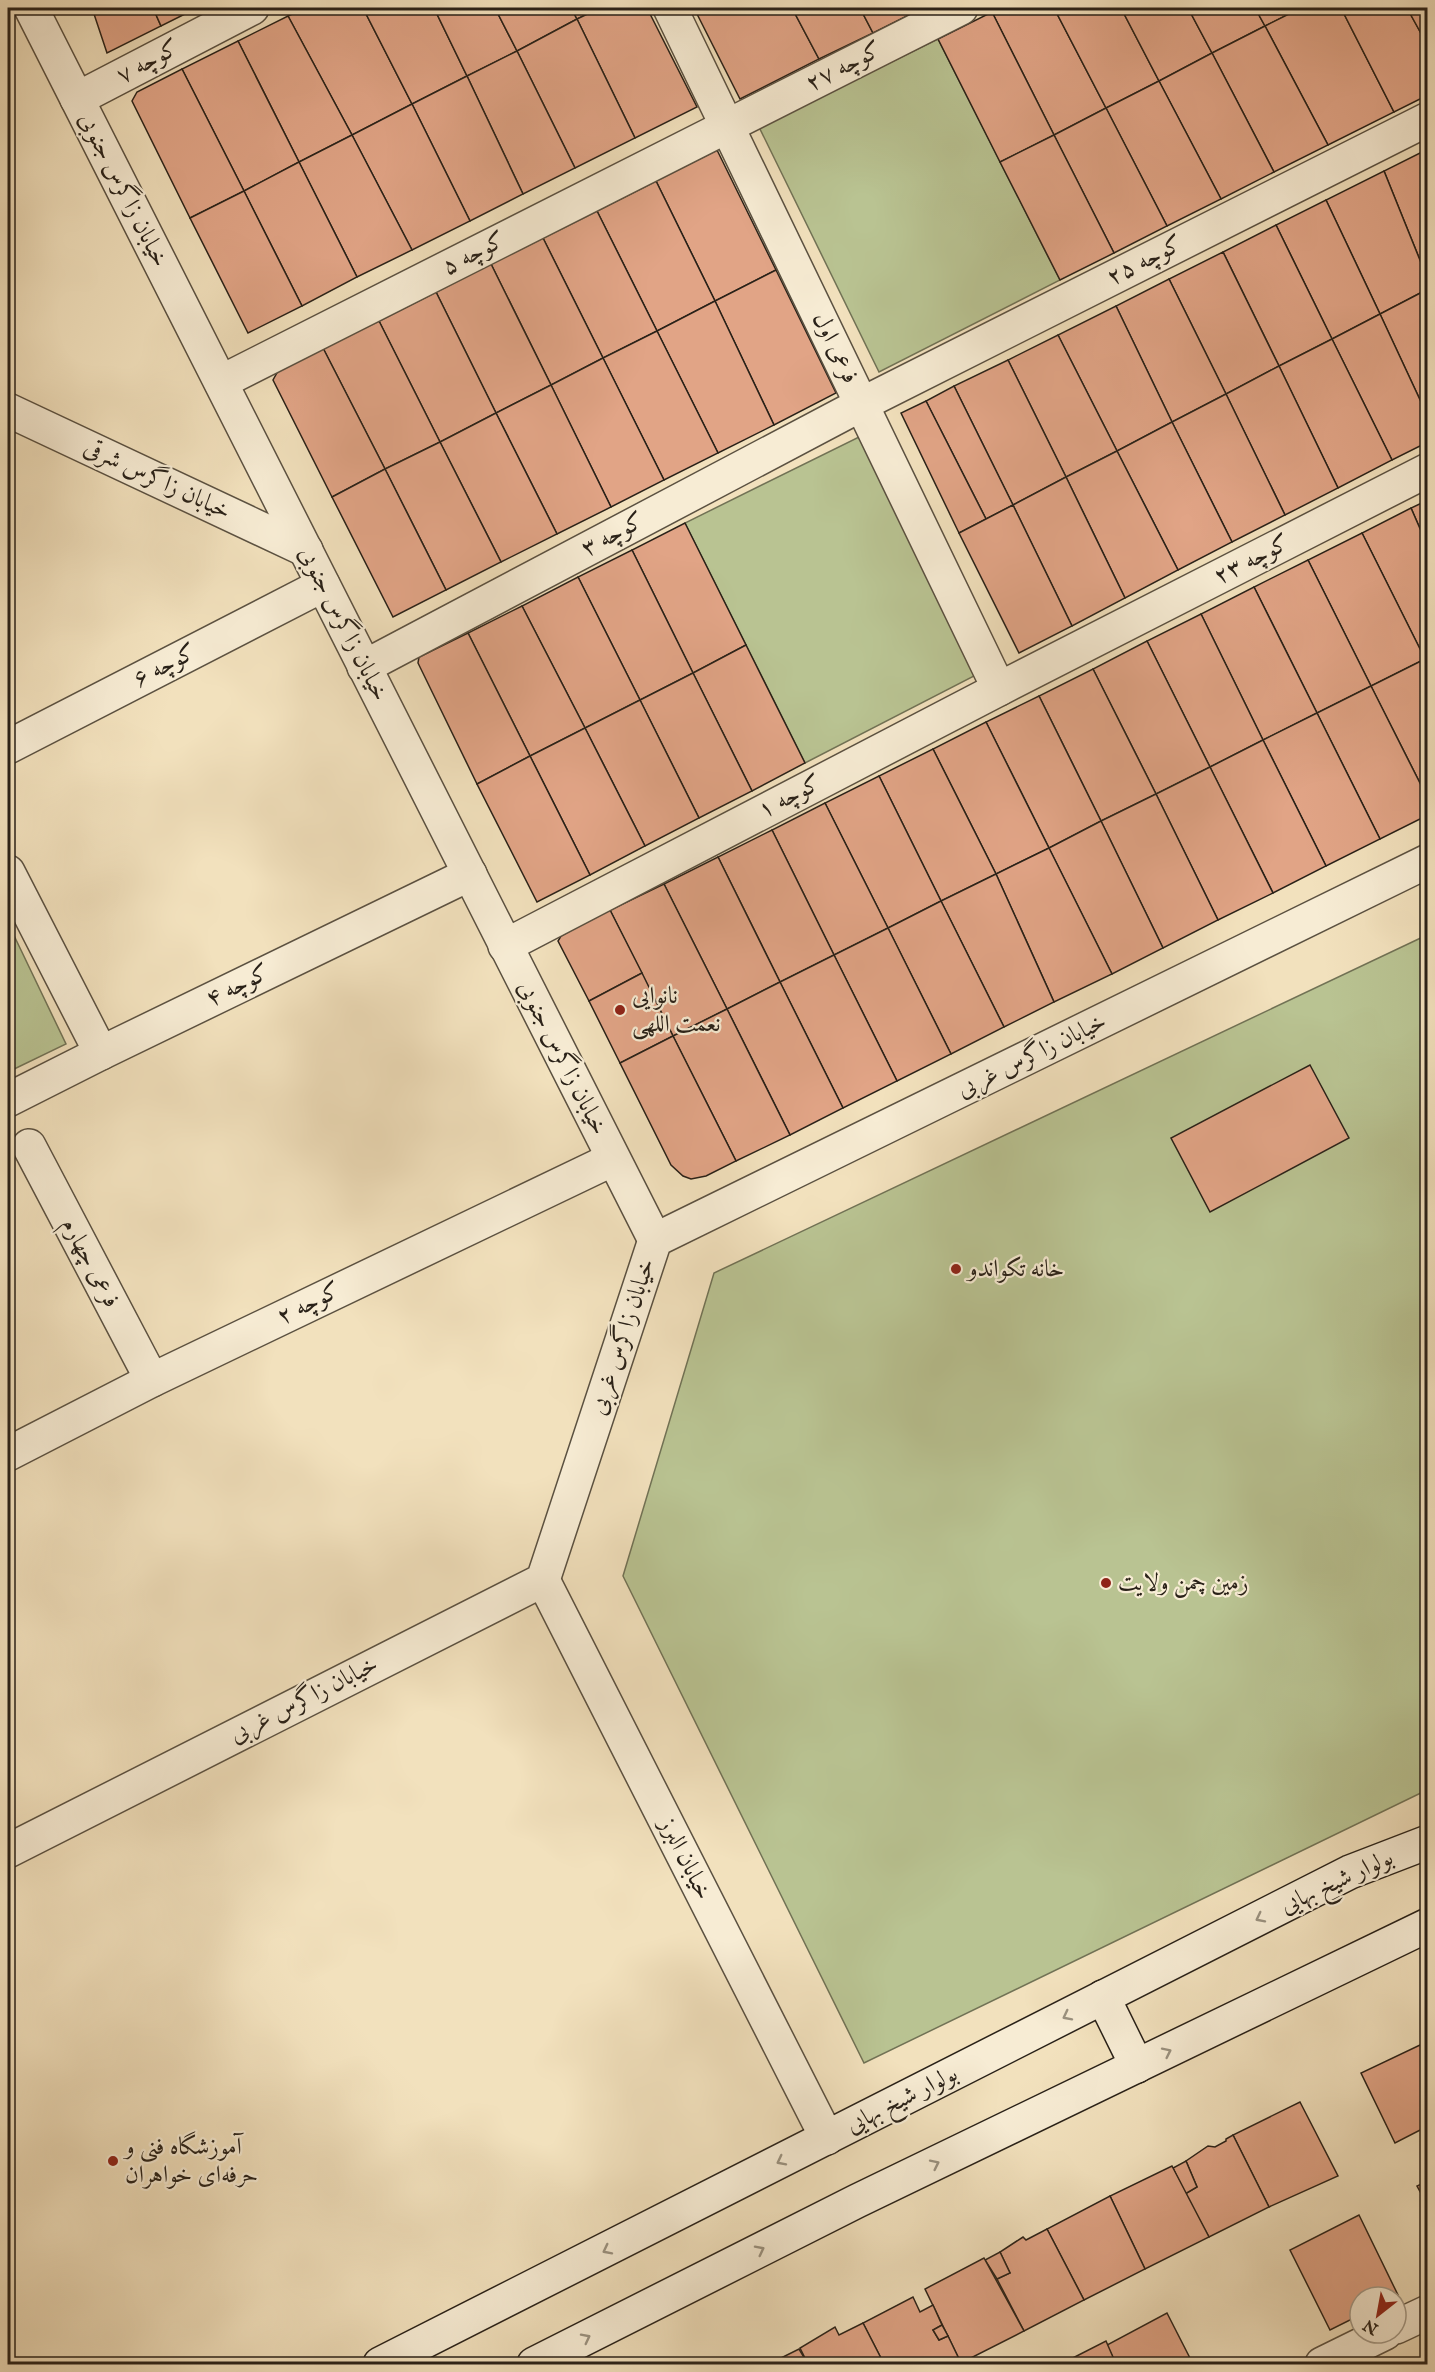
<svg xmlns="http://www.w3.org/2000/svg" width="1435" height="2372" font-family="'IM FELL English',Amiri,serif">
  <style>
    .green { fill: #b9c392; stroke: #717255; stroke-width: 1.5 }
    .building { fill: #e1a486; stroke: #292118; stroke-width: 1.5 }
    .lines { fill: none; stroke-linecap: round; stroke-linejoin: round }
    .street-casing { stroke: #5b5141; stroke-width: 36 }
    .secondary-casing { stroke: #292118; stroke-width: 36 }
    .street { stroke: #f7ecd4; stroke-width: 33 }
    .secondary { stroke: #f7ecd4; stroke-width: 33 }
    .oneway { stroke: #9a917f }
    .poi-dot { fill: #8f2418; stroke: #f7ecd4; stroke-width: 2 }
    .labels { text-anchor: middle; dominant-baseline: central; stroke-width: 4.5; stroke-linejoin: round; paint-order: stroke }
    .street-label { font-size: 24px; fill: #292118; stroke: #f7ecd4 }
    .poi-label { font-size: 24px; fill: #292118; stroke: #f7ecd4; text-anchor: start }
  </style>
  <rect width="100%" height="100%" fill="#f2e1bd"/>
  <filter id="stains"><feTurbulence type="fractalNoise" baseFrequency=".00333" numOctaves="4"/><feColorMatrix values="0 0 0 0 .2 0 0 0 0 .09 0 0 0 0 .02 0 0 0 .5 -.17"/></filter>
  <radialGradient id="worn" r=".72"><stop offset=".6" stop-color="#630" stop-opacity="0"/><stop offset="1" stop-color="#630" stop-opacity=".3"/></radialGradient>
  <g class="green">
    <polygon points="938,39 1060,280 879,372 759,127"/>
    <polygon points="859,437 976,675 805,763 685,523"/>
    <polygon points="8,923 66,1044 8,1072"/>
    <polygon points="1427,935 1427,1790 864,2063 623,1576 714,1273"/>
  </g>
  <g class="building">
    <polygon points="92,8 153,8 161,26 107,53"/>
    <polygon points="153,8 197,8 161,26"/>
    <polygon points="305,8 363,8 412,104 352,135 288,16"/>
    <polygon points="363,8 434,8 467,76 412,104"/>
    <polygon points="434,8 495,8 517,51 467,76"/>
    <polygon points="495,8 571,8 577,19 517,51"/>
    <polygon points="571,8 600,8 577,19"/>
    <polygon points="600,8 647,8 697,107 635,138 577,19"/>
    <polygon points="694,8 792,8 819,59 740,99"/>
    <polygon points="792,8 860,8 873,33 819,59"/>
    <polygon points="860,8 923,8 873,33"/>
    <polygon points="1001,8 1054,8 1106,108 1054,135 992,12"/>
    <polygon points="1054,8 1121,8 1159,81 1106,108"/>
    <polygon points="1121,8 1188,8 1212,53 1159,81"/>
    <polygon points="1188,8 1255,8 1265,26 1212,53"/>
    <polygon points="1255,8 1301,8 1265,26"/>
    <polygon points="1301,8 1341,8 1394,112 1328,145 1265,26"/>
    <polygon points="1341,8 1407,8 1428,46 1428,95 1394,112"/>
    <polygon points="1407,8 1428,8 1428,46"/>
    <polygon points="992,12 1054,135 1000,162 938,39"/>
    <polygon points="288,16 352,135 299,162 238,41"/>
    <polygon points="577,19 635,138 575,168 517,51"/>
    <polygon points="1265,26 1328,145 1274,172 1212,53"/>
    <polygon points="238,41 299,162 244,191 182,69"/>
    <polygon points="517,51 575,168 523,194 467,76"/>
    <polygon points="1212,53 1274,172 1221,199 1159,81"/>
    <polygon points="182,69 244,191 190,218 132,101 137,92"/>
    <polygon points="467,76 523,194 470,221 412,104"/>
    <polygon points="1159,81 1221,199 1167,226 1106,108"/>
    <polygon points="412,104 470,221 412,250 352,135"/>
    <polygon points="1106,108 1167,226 1114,253 1054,135"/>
    <polygon points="352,135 412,250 357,277 299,162"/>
    <polygon points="1054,135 1114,253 1060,280 1000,162"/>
    <polygon points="1428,149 1428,280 1384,171"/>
    <polygon points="717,150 776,270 715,301 656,181"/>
    <polygon points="299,162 357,277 302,306 244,191"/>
    <polygon points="1384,171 1428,280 1428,289 1380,314 1326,200"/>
    <polygon points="656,181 715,301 657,331 597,211"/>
    <polygon points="244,191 302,306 248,333 190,218"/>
    <polygon points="1326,200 1380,314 1332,339 1276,225"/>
    <polygon points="597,211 657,331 603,358 543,238"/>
    <polygon points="1276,225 1332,339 1279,366 1223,252"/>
    <polygon points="543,238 603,358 551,385 491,264"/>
    <polygon points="1223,252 1279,366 1226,394 1169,279"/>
    <polygon points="491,264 551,385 496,413 436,292"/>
    <polygon points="776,270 836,393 774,425 715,301"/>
    <polygon points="1169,279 1226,394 1172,422 1116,306"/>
    <polygon points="1428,289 1428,417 1380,314"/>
    <polygon points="436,292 496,413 440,442 379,321"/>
    <polygon points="715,301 774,425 718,453 657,331"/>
    <polygon points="1116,306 1172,422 1117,451 1058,335"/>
    <polygon points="1380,314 1428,417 1428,442 1392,460 1332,339"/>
    <polygon points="379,321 440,442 385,469 323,348"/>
    <polygon points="657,331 718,453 664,480 603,358"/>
    <polygon points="1058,335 1117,451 1066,477 1008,360"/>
    <polygon points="1332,339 1392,460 1338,488 1279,366"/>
    <polygon points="323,348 385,469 332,497 273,380 278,371"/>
    <polygon points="603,358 664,480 611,507 551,385"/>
    <polygon points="1008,360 1066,477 1013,505 954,386"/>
    <polygon points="1279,366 1338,488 1285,515 1226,394"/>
    <polygon points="551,385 611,507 557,534 496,413"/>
    <polygon points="954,386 1013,505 986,519 926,401"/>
    <polygon points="1226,394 1285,515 1232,542 1172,422"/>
    <polygon points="926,401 986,519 959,533 901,413"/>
    <polygon points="496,413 557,534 501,562 440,442"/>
    <polygon points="1172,422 1232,542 1178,570 1117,451"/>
    <polygon points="440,442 501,562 446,590 385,469"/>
    <polygon points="1117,451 1178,570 1125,598 1066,477"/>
    <polygon points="385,469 446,590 393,617 332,497"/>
    <polygon points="1066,477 1125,598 1072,626 1013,505"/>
    <polygon points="1428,500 1428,547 1411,508"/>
    <polygon points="1013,505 1072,626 1019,653 959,533"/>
    <polygon points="1411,508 1428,547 1428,658 1425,659 1362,533"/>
    <polygon points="685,523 746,645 693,673 632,550"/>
    <polygon points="1362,533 1425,659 1371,686 1308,560"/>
    <polygon points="632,550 693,673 640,700 578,577"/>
    <polygon points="1308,560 1371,686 1317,713 1254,587"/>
    <polygon points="578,577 640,700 585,728 522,606"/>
    <polygon points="1254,587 1317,713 1263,740 1201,614"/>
    <polygon points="522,606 585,728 530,756 468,633"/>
    <polygon points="1201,614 1263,740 1210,767 1147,641"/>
    <polygon points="468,633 530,756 477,784 418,663 419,657"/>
    <polygon points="1147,641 1210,767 1156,794 1093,669"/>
    <polygon points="746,645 805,763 752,791 693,673"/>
    <polygon points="1425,659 1428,665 1428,799 1371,686"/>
    <polygon points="1093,669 1156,794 1101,821 1039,696"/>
    <polygon points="693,673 752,791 699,818 640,700"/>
    <polygon points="1371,686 1428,799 1428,815 1380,839 1317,713"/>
    <polygon points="1039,696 1101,821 1049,848 986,722"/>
    <polygon points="640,700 699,818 645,846 585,728"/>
    <polygon points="1317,713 1380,839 1326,866 1263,740"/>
    <polygon points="986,722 1049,848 996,874 933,749"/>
    <polygon points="585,728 645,846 590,875 530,756"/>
    <polygon points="1263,740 1326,866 1273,893 1210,767"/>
    <polygon points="933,749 996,874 941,901 879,776"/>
    <polygon points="530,756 590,875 537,902 477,784"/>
    <polygon points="1210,767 1273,893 1218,920 1156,794"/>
    <polygon points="879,776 941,901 888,928 825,803"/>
    <polygon points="1156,794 1218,920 1163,948 1101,821"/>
    <polygon points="825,803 888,928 834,955 772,830"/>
    <polygon points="1101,821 1163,948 1112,974 1049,848"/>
    <polygon points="772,830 834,955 780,982 718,857"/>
    <polygon points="1049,848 1112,974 1054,1002 996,874"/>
    <polygon points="718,857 780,982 727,1009 664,884"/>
    <polygon points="996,874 1054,1002 1004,1027 941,901"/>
    <polygon points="664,884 727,1009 673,1036 610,910"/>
    <polygon points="941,901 1004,1027 951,1054 888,928"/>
    <polygon points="610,910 642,973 589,1001 558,941 561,936 573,929"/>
    <polygon points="888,928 951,1054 897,1081 834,955"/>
    <polygon points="834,955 897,1081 843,1108 780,982"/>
    <polygon points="642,973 673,1036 620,1063 589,1001"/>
    <polygon points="780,982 843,1108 790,1135 727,1009"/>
    <polygon points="727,1009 790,1135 736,1161 673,1036"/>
    <polygon points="673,1036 736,1161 706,1176 691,1179 683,1176 671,1165 620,1063"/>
    <polygon points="1310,1065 1349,1138 1210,1212 1171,1138"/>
    <polygon points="1420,2045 1428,2060 1428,2126 1395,2143 1361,2073"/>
    <polygon points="1300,2102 1338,2176 1269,2207 1233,2135"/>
    <polygon points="1233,2135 1269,2207 1209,2237 1185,2194 1197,2187 1186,2161 1208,2146 1215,2147 1226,2141 1226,2139"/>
    <polygon points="1186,2161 1197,2187 1185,2194 1173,2168"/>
    <polygon points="1172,2166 1209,2237 1145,2269 1110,2196"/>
    <polygon points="1428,2181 1428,2206 1417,2186"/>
    <polygon points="1110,2196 1145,2269 1084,2300 1047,2229"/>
    <polygon points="1359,2215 1398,2295 1394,2297 1360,2297 1360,2315 1330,2330 1290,2250"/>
    <polygon points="1047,2229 1084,2300 1024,2331 997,2279 1010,2273 1000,2252 1023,2237 1026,2240"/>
    <polygon points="1000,2252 1010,2273 997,2279 985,2260"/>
    <polygon points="984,2258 1024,2331 961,2363 925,2289"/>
    <polygon points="913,2297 920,2312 933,2305 942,2325 933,2330 939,2340 948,2336 961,2363 957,2364 884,2364 863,2323"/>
    <polygon points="1167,2313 1193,2364 1116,2364 1107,2345"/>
    <polygon points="863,2323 884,2364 808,2364 800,2348 835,2327 839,2335"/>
    <polygon points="942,2325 948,2336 939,2340 933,2330"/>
    <polygon points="1106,2341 1116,2364 1061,2364"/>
    <polygon points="799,2349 808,2364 769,2364"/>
  </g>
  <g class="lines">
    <defs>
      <g id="street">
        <polyline points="31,8 655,1240"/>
        <polyline points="670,8 999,689"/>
        <polyline points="77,99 252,8"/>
        <polyline points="221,382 961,8"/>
        <polyline points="8,410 306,550"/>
        <polyline points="364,667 862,404 1428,119"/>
        <polyline points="8,747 323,585"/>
        <polyline points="8,872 101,1053"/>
        <polyline points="505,946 999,689 1428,470"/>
        <polyline points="8,1100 101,1053 470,874"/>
        <polyline points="29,1146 152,1380"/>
        <polyline points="8,1454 152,1380 613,1159"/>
        <polyline points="543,1580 827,2138"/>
        <polyline points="8,1851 543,1580 655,1240 1428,861"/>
        <polyline points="1396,2327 1428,2312"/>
        <polyline points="1322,2364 1385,2333"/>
      </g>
      <g id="secondary">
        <polyline points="1103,1997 1137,2066"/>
        <polyline points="380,2364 1350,1872 1428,1842"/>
        <polyline points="534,2364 857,2201 1428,1925"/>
      </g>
    </defs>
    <use href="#street" class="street-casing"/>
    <use href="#secondary" class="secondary-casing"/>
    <use href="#street" class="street"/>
    <use href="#secondary" class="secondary"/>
  </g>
  <defs><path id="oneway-chevron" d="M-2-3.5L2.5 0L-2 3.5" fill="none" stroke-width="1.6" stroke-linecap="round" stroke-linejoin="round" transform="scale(1.5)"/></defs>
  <g class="oneway">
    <use href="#oneway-chevron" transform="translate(1260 1918) rotate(153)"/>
    <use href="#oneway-chevron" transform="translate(1067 2016) rotate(153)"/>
    <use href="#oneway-chevron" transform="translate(1167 2052) rotate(-26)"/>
    <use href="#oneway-chevron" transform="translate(781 2161) rotate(153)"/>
    <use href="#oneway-chevron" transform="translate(935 2164) rotate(-26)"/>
    <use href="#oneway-chevron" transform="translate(607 2250) rotate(153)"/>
    <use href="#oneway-chevron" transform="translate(760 2250) rotate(-27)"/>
    <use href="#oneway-chevron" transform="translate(586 2338) rotate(-27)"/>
  </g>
  <g class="poi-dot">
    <circle cx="620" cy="1010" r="6"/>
    <circle cx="956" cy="1269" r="6"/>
    <circle cx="1106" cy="1583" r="6"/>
    <circle cx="113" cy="2161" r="6"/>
  </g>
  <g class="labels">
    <g class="street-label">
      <text transform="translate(148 62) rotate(-28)">۷ کوچه</text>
      <text transform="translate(844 67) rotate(-27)">۲۷ کوچه</text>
      <text transform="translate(123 190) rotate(63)">خیابان زاگرس جنوبی</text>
      <text transform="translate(474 254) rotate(-27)">۵ کوچه</text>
      <text transform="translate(1145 261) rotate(-27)">کوچه ۲۵</text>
      <text transform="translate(835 348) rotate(64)">فرعی اول</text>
      <text transform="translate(157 480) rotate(25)">خیابان زاگرس شرقی</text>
      <text transform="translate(613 535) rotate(-28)">کوچه ۳</text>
      <text transform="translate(1252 560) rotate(-27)">کوچه ۲۳</text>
      <text transform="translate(343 624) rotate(63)">خیابان زاگرس جنوبی</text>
      <text transform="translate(165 666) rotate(-27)">کوچه ۶</text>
      <text transform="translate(790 797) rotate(-27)">کوچه ۱</text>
      <text transform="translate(238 986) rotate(-26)">کوچه ۴</text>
      <text transform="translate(1032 1056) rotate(-26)">خیابان زاگرس غربی</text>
      <text transform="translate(562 1058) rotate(63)">خیابان زاگرس جنوبی</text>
      <text transform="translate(90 1263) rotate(62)">فرعی چهارم</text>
      <text transform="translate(309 1304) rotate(-26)">کوچه ۲</text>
      <text transform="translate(623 1337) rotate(-72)">خیابان زاگرس غربی</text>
      <text transform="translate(304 1700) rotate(-27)">خیابان زاگرس غربی</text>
      <text transform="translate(685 1859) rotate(63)">خیابان البرز</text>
      <text transform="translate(1337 1882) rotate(-25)">بولوار شیخ بهایی</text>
      <text transform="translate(902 2100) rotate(-27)">بولوار شیخ بهایی</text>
    </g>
    <g class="poi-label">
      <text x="632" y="996">نانوایی<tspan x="632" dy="28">نعمت اللهی</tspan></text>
      <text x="968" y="1269">خانه تکواندو</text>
      <text x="1118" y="1583">زمین چمن ولایت</text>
      <text x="125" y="2147">آموزشگاه فنی و<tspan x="125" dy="28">حرفه‌ای خواهران</tspan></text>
    </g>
  </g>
  <rect width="1435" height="2372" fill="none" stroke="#f2e1bd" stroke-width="30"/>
  <rect x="9" y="9" width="1417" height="2354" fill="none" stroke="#292118" stroke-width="3"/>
  <rect x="15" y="15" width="1405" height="2342" fill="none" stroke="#292118" stroke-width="1.5"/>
  <g transform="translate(1378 2315) rotate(211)"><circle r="28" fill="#f7ecd4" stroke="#a59b89" stroke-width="1.5"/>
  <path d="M0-4.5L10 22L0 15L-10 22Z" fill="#8f2418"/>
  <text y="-9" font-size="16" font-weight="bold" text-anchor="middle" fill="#292118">N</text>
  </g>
  <rect width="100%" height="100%" filter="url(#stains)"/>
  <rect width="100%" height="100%" fill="url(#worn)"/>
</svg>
